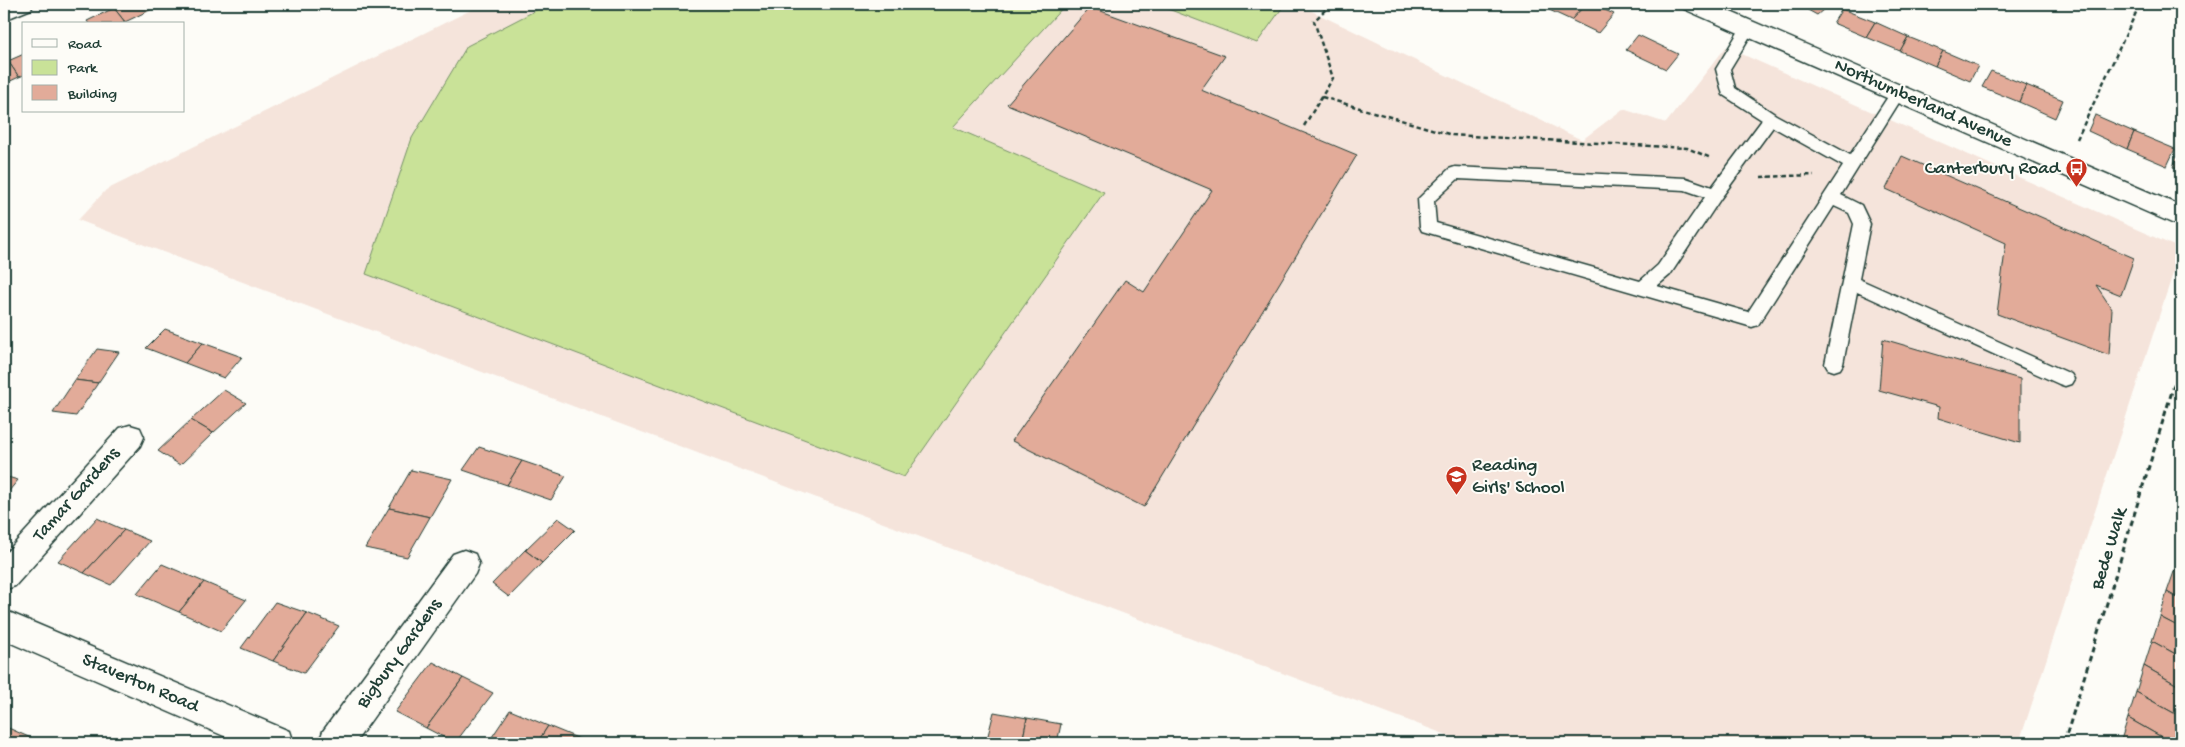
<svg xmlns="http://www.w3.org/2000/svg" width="2185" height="747" font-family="'Gochi Hand',sans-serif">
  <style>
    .built { fill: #f5e4db }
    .green { fill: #c9e298; stroke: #749066 }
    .building { fill: #e2ab99; stroke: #1f3d34 }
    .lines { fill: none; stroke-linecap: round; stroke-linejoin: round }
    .lane-casing { stroke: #1f3d34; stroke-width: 3 }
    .street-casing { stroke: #1f3d34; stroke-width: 3 }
    .secondary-casing { stroke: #1f3d34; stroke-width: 3 }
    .path-far1 { stroke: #1f3d34; stroke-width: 2.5; stroke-dasharray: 4.5 3; stroke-linecap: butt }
    .path { stroke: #1f3d34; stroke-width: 3; stroke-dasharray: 5.5 4; stroke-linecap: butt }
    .lane { fill: #fdfcf7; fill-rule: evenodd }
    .street { fill: #fdfcf7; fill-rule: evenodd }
    .secondary { fill: #fdfcf7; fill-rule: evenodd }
    .labels { text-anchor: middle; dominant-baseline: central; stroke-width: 4; stroke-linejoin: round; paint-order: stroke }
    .street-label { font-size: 19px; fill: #1f3d34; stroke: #fdfcf7 }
    .poi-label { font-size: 19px; fill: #1f3d34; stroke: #fdfcf7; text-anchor: end }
  </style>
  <rect width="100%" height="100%" fill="#fdfcf7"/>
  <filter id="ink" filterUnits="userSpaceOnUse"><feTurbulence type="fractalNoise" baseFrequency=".02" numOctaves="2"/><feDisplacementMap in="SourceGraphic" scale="10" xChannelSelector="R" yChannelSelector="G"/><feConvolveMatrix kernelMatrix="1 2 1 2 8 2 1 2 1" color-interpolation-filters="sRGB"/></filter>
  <g filter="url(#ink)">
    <polygon class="built" points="483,4 1297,4 1582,140 1623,109 1666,123 1726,47 2181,249 2019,743 1468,743 78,220 106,190"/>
    <g class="green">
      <polygon points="548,4 1066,4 953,127 1104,192 904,477 366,274 412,138 467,46"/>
      <polygon points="1155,4 1285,4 1257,43"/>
    </g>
    <g class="building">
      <polygon points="124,4 151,4 154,8 125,22 114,8"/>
      <polygon points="1549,4 1586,4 1571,20 1545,8"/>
      <polygon points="1586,4 1591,4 1614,14 1598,33 1571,20"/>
      <polygon points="1797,4 1830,4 1817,15"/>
      <polygon points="1090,7 1225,56 1201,90 1357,155 1144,507 1012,441 1125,280 1144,292 1212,190 1007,104"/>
      <polygon points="114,8 125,22 120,24 89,24 87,21"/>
      <polygon points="1842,9 1875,22 1866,37 1833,23"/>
      <polygon points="1875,22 1908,37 1900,51 1866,37"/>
      <polygon points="1638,35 1678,54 1666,69 1626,50"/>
      <polygon points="1908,37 1943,51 1935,66 1900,51"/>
      <polygon points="1943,51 1978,66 1970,81 1935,66"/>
      <polygon points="24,54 24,75 19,77 8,61"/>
      <polygon points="8,61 19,77 4,84 4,64"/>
      <polygon points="1991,71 2026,85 2019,102 1982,87"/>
      <polygon points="2026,85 2063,100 2055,118 2019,102"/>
      <polygon points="2095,115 2134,132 2127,149 2088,131"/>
      <polygon points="2134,132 2175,149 2167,166 2127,149"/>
      <polygon points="2181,145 2181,171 2173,167"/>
      <polygon points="1902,156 2134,258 2121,295 2096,285 2112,309 2109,355 1997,314 2006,243 1886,189"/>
      <polygon points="165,329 203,343 185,363 146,348"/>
      <polygon points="1883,339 2020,379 2020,443 1938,418 1939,407 1879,390"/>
      <polygon points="203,343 242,357 224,378 185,363"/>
      <polygon points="97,349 119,352 98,383 75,380"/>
      <polygon points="75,380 98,383 76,416 53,413"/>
      <polygon points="224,390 246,403 213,433 191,420"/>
      <polygon points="191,420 213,433 180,465 158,451"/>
      <polygon points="479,447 522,461 507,485 463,470"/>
      <polygon points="522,461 566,476 551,500 507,485"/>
      <polygon points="411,470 452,479 430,517 389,508"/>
      <polygon points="4,476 18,480 4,497"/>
      <polygon points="389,508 430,517 407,557 365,548"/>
      <polygon points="97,518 124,530 84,573 58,561"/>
      <polygon points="558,518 575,530 542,563 525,550"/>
      <polygon points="124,530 150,541 111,585 84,573"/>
      <polygon points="525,550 542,563 509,597 492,584"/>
      <polygon points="162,564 204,582 179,612 137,594"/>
      <polygon points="2175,569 2181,572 2181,600 2167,592"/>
      <polygon points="204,582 246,600 221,631 179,612"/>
      <polygon points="2167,592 2181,600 2181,628 2160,617"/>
      <polygon points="275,602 307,613 273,661 241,648"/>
      <polygon points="307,613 339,626 304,673 273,661"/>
      <polygon points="2160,617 2181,628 2181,657 2152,641"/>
      <polygon points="2152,641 2181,657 2181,687 2144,666"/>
      <polygon points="433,662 463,678 426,728 395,712"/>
      <polygon points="2144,666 2181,687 2181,717 2136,692"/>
      <polygon points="463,678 493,693 455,743 426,728"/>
      <polygon points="2136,692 2181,717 2181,743 2172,743 2128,718"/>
      <polygon points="510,710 548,726 537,743 488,743"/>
      <polygon points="994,712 1027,718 1022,743 986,743"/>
      <polygon points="1027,718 1061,724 1057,743 1022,743"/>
      <polygon points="2128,718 2172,743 2120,743"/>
      <polygon points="4,726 42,743 4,743"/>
      <polygon points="548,726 587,742 537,743"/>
    </g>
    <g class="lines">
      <defs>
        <path id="lane" d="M1748 23 1753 24 1755 28 1730 69 1735 88 1776 115 1850 155 1893 89 1898 88 1903 89 1905 93 1841 195 1861 205 1870 224 1859 279 2071 374 2074 379 2071 384 2065 386 2059 384 1857 292 1843 364 1840 369 1834 371 1828 369 1825 364 1854 224 1849 213 1834 206 1758 325 1752 327 1422 231 1420 227 1418 199 1449 169 1455 167 1686 178 1712 187 1762 120 1723 95 1716 69 1743 24ZM1773 127 1843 166 1748 312 1657 286 1670 275 1721 198ZM1458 179 1685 190 1705 197 1658 265 1640 281 1436 223 1434 201Z"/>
        <g id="street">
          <polygon points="130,425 140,428 144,437 140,446 15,586 4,590 4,555 120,428"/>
          <polygon points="464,550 475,554 479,564 475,574 355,743 319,743 323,731 453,554"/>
          <polygon points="4,610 289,731 293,743 240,743 4,640"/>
        </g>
        <g id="secondary">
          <polygon points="4,4 34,4 31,9 4,20"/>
          <polygon points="1681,4 1712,4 2181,206 2181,227 1684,9"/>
        </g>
      </defs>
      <use href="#lane" class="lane-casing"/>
      <use href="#street" class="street-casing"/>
      <use href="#secondary" class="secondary-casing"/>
      <g class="path-far1">
        <polyline points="1322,97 1452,135 1687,148 1711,158"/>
        <polyline points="1304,126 1333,78 1314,21 1331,4"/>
        <polyline points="2077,139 2140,4"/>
        <polyline points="1761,177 1814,175"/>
      </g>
      <polyline class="path" points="2064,743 2181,362"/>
      <use href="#lane" class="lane"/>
      <use href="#street" class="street"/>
      <use href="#secondary" class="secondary"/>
    </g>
  </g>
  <defs>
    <symbol id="bus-pin" viewBox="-11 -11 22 30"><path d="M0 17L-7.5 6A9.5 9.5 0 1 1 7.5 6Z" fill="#c8321e" stroke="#fdfcf7"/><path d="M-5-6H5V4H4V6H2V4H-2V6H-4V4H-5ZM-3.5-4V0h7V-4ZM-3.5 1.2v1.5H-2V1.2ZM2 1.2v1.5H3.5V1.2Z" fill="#fff"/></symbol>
    <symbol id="school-pin" viewBox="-11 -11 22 30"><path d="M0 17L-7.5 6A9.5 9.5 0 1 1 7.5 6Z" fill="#c8321e" stroke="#fdfcf7"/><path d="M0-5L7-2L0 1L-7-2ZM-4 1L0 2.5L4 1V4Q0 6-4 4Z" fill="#fff"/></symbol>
  </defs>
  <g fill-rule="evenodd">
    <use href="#bus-pin" x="2064" y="156" width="25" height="34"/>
    <use href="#school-pin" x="1444" y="464" width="25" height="34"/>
  </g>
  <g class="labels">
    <g class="street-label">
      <text transform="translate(1923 104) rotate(24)">Northumberland Avenue</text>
      <text transform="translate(77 495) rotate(-48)">Tamar Gardens</text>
      <text transform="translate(2110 549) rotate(-73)">Bede Walk</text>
      <text transform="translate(400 654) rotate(-54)">Bigbury Gardens</text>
      <text transform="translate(140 684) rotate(23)">Staverton Road</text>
    </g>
    <g class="poi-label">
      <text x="2060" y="169">Canterbury Road</text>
      <text x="1472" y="466" text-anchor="start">Reading<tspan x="1472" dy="22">Girls' School</tspan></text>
    </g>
  </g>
  <rect width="2185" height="747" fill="none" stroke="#fdfcf7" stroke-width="20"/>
  <rect x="10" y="10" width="2165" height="727" fill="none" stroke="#1f3d34" stroke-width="2" filter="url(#ink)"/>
  <rect x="22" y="22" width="162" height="90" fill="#fdfcf7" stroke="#a4b0a9"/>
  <rect x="32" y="39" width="25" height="8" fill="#fdfcf7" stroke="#a4b0a9"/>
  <text x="68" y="48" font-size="15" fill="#1f3d34">Road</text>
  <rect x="32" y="60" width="25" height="15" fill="#c9e298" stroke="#a4b0a9"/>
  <text x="68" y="72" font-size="15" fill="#1f3d34">Park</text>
  <rect x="32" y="85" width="25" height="15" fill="#e2ab99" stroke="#a4b0a9"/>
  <text x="68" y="98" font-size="15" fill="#1f3d34">Building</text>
</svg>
